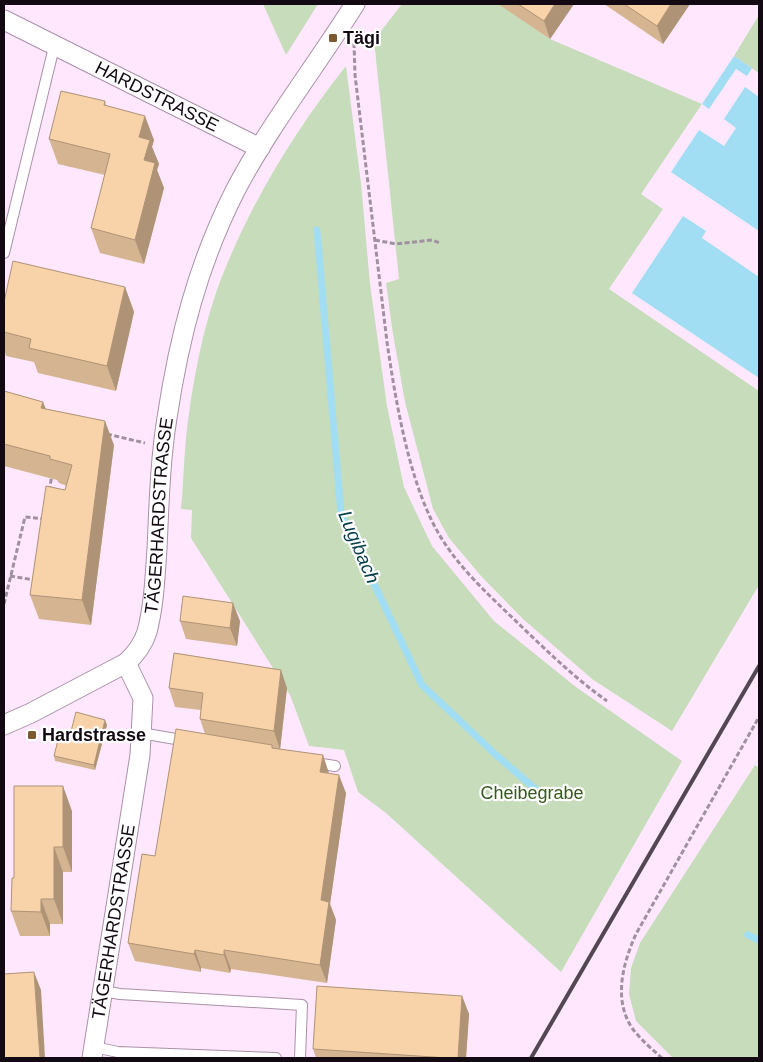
<svg xmlns="http://www.w3.org/2000/svg" width="763" height="1062" font-family="Arial,sans-serif">
  <style>
    .green { fill: #c6dcbb }
    .water { fill: #a1def3 }
    .lines { fill: none; stroke-linecap: round; stroke-linejoin: round }
    .stream { stroke: #a1def3; stroke-width: 7 }
    .lane-casing { stroke: #aa90a9; stroke-width: 12 }
    .street-casing { stroke: #aa90a9; stroke-width: 21 }
    .path { stroke: #a190a0; stroke-width: 3; stroke-dasharray: 5 2.5; stroke-linecap: butt }
    .lane { stroke: #fff; stroke-width: 10 }
    .street { stroke: #fff; stroke-width: 19 }
    .rail { stroke: #534753; stroke-width: 4 }
    .wall { fill: #d5b591 }
    .shaded-wall { fill: #ae9376 }
    .building { fill: #f8d2a9; stroke: #ae9376 }
    .poi-dot { fill: #7a592f; stroke: #fff; stroke-width: 2 }
    .labels { text-anchor: middle; dominant-baseline: central; stroke-width: 4.5; stroke-linejoin: round; paint-order: stroke }
    .poi-label { font-size: 18px; font-weight: bold; fill: #120912; stroke: #fff; text-anchor: start }
    .street-label { font-size: 18px; fill: #120912; stroke: #fff }
    .park-label { font-size: 18px; fill: #34591c; stroke: #fff }
    .water-label { font-size: 19px; font-style: italic; fill: #043d4c; stroke: #fff }
  </style>
  <rect width="100%" height="100%" fill="#ffe8fe"/>
  <g class="green">
    <polygon points="263,4 318,4 286,55"/>
    <polygon points="402,4 499,4 550,39 702,104 641,194 663,209 609,289 759,391 759,585 672,731 592,679 523,619 481,576 449,538 433,509 405,402 392,328 386,283 399,279 374,40"/>
    <polygon points="759,15 759,73 734,56"/>
    <path d="M346 66 361 183 370 284 387 406 404 487 432 546 494 621 576 687 682 761 561 972 386 813 358 792 344 750 309 746 290 695 191 538 192 510 181 509C184 477 184 445 189 414 195 369 206 316 223 274 253 199 296 129 346 66Z"/>
    <polygon points="755,765 759,768 759,1058 673,1058 636,1021 629,994 631,968 640,943"/>
  </g>
  <g class="water">
    <polygon points="734,56 752,68 747,76 736,69 709,109 702,104"/>
    <polygon points="745,87 759,97 759,231 671,172 699,130 724,146 736,128 724,119"/>
    <polygon points="683,216 706,231 702,238 759,277 759,378 632,293"/>
  </g>
  <g class="lines">
    <g class="stream">
      <polyline points="317,230 341,514 422,685 495,754 547,799"/>
      <polyline points="748,935 759,940"/>
    </g>
    <defs>
      <g id="lane">
        <polyline points="4,253 54,47"/>
        <polyline points="141,733 187,741"/>
        <polyline points="315,763 335,766"/>
        <polyline points="103,991 120,994 302,1005 300,1058"/>
        <polyline points="94,1047 118,1052 276,1058"/>
      </g>
      <g id="street">
        <path id="s1" d="M4 20 260 148"/>
        <path id="s2" d="M4 725 31 713 126 663C136 654 143 644 147 632 154 605 155 577 157 549 159 506 160 461 167 418 179 338 198 264 235 191 269 126 316 66 355 4"/>
        <path id="s3" d="M92 1058 140 755 143 698 126 663"/>
      </g>
    </defs>
    <use href="#lane" class="lane-casing"/>
    <use href="#street" class="street-casing"/>
    <g class="path">
      <path d="M354 43 355 75 387 342C395 397 407 469 431 519 451 562 488 594 521 626 549 653 576 679 607 701"/>
      <polyline points="375,240 396,244 432,240 440,243"/>
      <polyline points="107,434 145,443"/>
      <polyline points="49,491 52,475"/>
      <polyline points="10,576 35,580"/>
      <polyline points="4,604 25,517 45,519"/>
      <path d="M662 1058C652 1049 640 1039 632 1028 613 999 623 963 636 934L759 717"/>
    </g>
    <use href="#lane" class="lane"/>
    <use href="#street" class="street"/>
    <polyline class="rail" points="531,1058 759,666"/>
  </g>
  <g class="wall">
    <polygon points="498,4 574,4 550,39"/>
    <polygon points="604,4 690,4 663,44"/>
    <polygon points="105,101 106,105 154,140 152,147 159,164 157,170 164,188 144,264 100,253 91,228 105,175 58,164 49,139"/>
    <polygon points="125,287 134,312 116,391 38,373 34,362 6,356 4,349 4,302"/>
    <polygon points="4,391 43,402 46,409 114,445 91,625 39,619 30,595 67,486 59,483 57,480 4,466"/>
    <polygon points="180,621 240,621 237,646 186,639"/>
    <polygon points="169,688 287,688 280,749 329,774 346,793 330,904 336,920 327,983 231,969 230,973 201,968 201,972 135,961 128,943 155,856 205,734 200,719 201,710 175,707"/>
    <polygon points="107,725 95,770 55,761 54,756 69,739"/>
    <polygon points="72,811 72,872 63,872 63,924 50,924 50,936 20,936 11,911 14,878"/>
    <polygon points="462,996 469,1014 466,1058 316,1058 313,1049"/>
  </g>
  <g class="shaded-wall">
    <polygon points="555,4 574,4 550,39 544,21"/>
    <polygon points="671,4 690,4 663,44 657,26"/>
    <polygon points="145,116 154,140 152,147 159,164 157,170 164,188 144,264 135,240 144,160 139,137"/>
    <polygon points="125,287 134,312 116,391 107,366"/>
    <polygon points="43,402 52,426 41,408"/>
    <polygon points="105,421 114,445 91,625 82,600"/>
    <polygon points="233,603 240,621 237,646 230,628"/>
    <polygon points="281,670 287,688 280,750 274,731"/>
    <polygon points="105,720 107,725 95,770 94,765"/>
    <polygon points="323,755 329,773 320,772"/>
    <polygon points="339,775 346,793 330,904 336,920 327,983 320,965 321,900"/>
    <polygon points="63,786 72,811 72,872 63,847"/>
    <polygon points="54,847 63,872 63,924 54,899"/>
    <polygon points="41,899 50,924 50,936 41,912"/>
    <polygon points="195,950 201,968 201,972 194,954"/>
    <polygon points="224,950 231,969 230,973 224,955"/>
    <polygon points="34,972 41,990 45,1058 40,1058"/>
    <polygon points="462,996 469,1014 466,1058 458,1058"/>
  </g>
  <g class="building">
    <polygon points="518,4 555,4 544,21"/>
    <polygon points="624,4 671,4 657,26"/>
    <polygon points="61,91 105,101 104,105 145,116 139,137 150,140 144,160 155,163 135,240 91,228 110,154 49,139"/>
    <polygon points="13,261 125,287 107,366 29,348 31,339 4,332 4,302"/>
    <polygon points="4,391 43,402 41,408 105,421 82,600 30,595 46,486 65,490 72,465 50,459 50,456 4,444"/>
    <polygon points="183,596 233,603 230,628 180,621"/>
    <polygon points="174,653 281,670 274,731 200,719 203,693 169,688"/>
    <polygon points="76,712 105,720 94,765 54,756 59,736 69,739"/>
    <polygon points="176,729 272,745 272,748 323,755 320,772 339,775 321,900 329,902 320,965 224,950 224,955 195,950 194,954 128,943 142,854 155,856"/>
    <polygon points="14,786 63,786 63,847 54,847 54,899 41,899 41,912 11,911 12,878 14,878"/>
    <polygon points="34,972 40,1058 4,1058 4,974"/>
    <polygon points="317,986 462,996 458,1058 448,1058 313,1049"/>
  </g>
  <g class="poi-dot">
    <rect x="328" y="33" width="10" height="10" rx="2.5"/>
    <rect x="27" y="730" width="10" height="10" rx="2.5"/>
  </g>
  <g class="labels">
    <g class="poi-label">
      <text x="343" y="38">Tägi</text>
      <text x="42" y="735">Hardstrasse</text>
    </g>
    <g class="street-label">
      <text stroke="none"><textPath href="#s1" startOffset="171">HARDSTRASSE</textPath></text>
      <text stroke="none"><textPath href="#s2" startOffset="292">TÄGERHARDSTRASSE</textPath></text>
      <text stroke="none"><textPath href="#s3" startOffset="138">TÄGERHARDSTRASSE</textPath></text>
    </g>
    <g class="park-label">
      <text x="532" y="793">Cheibegrabe</text>
    </g>
    <g class="water-label">
      <text transform="translate(359 547) rotate(67)">Lugibach</text>
    </g>
  </g>
  <rect width="763" height="1062" fill="none" stroke="#120912" stroke-width="10"/>
</svg>
